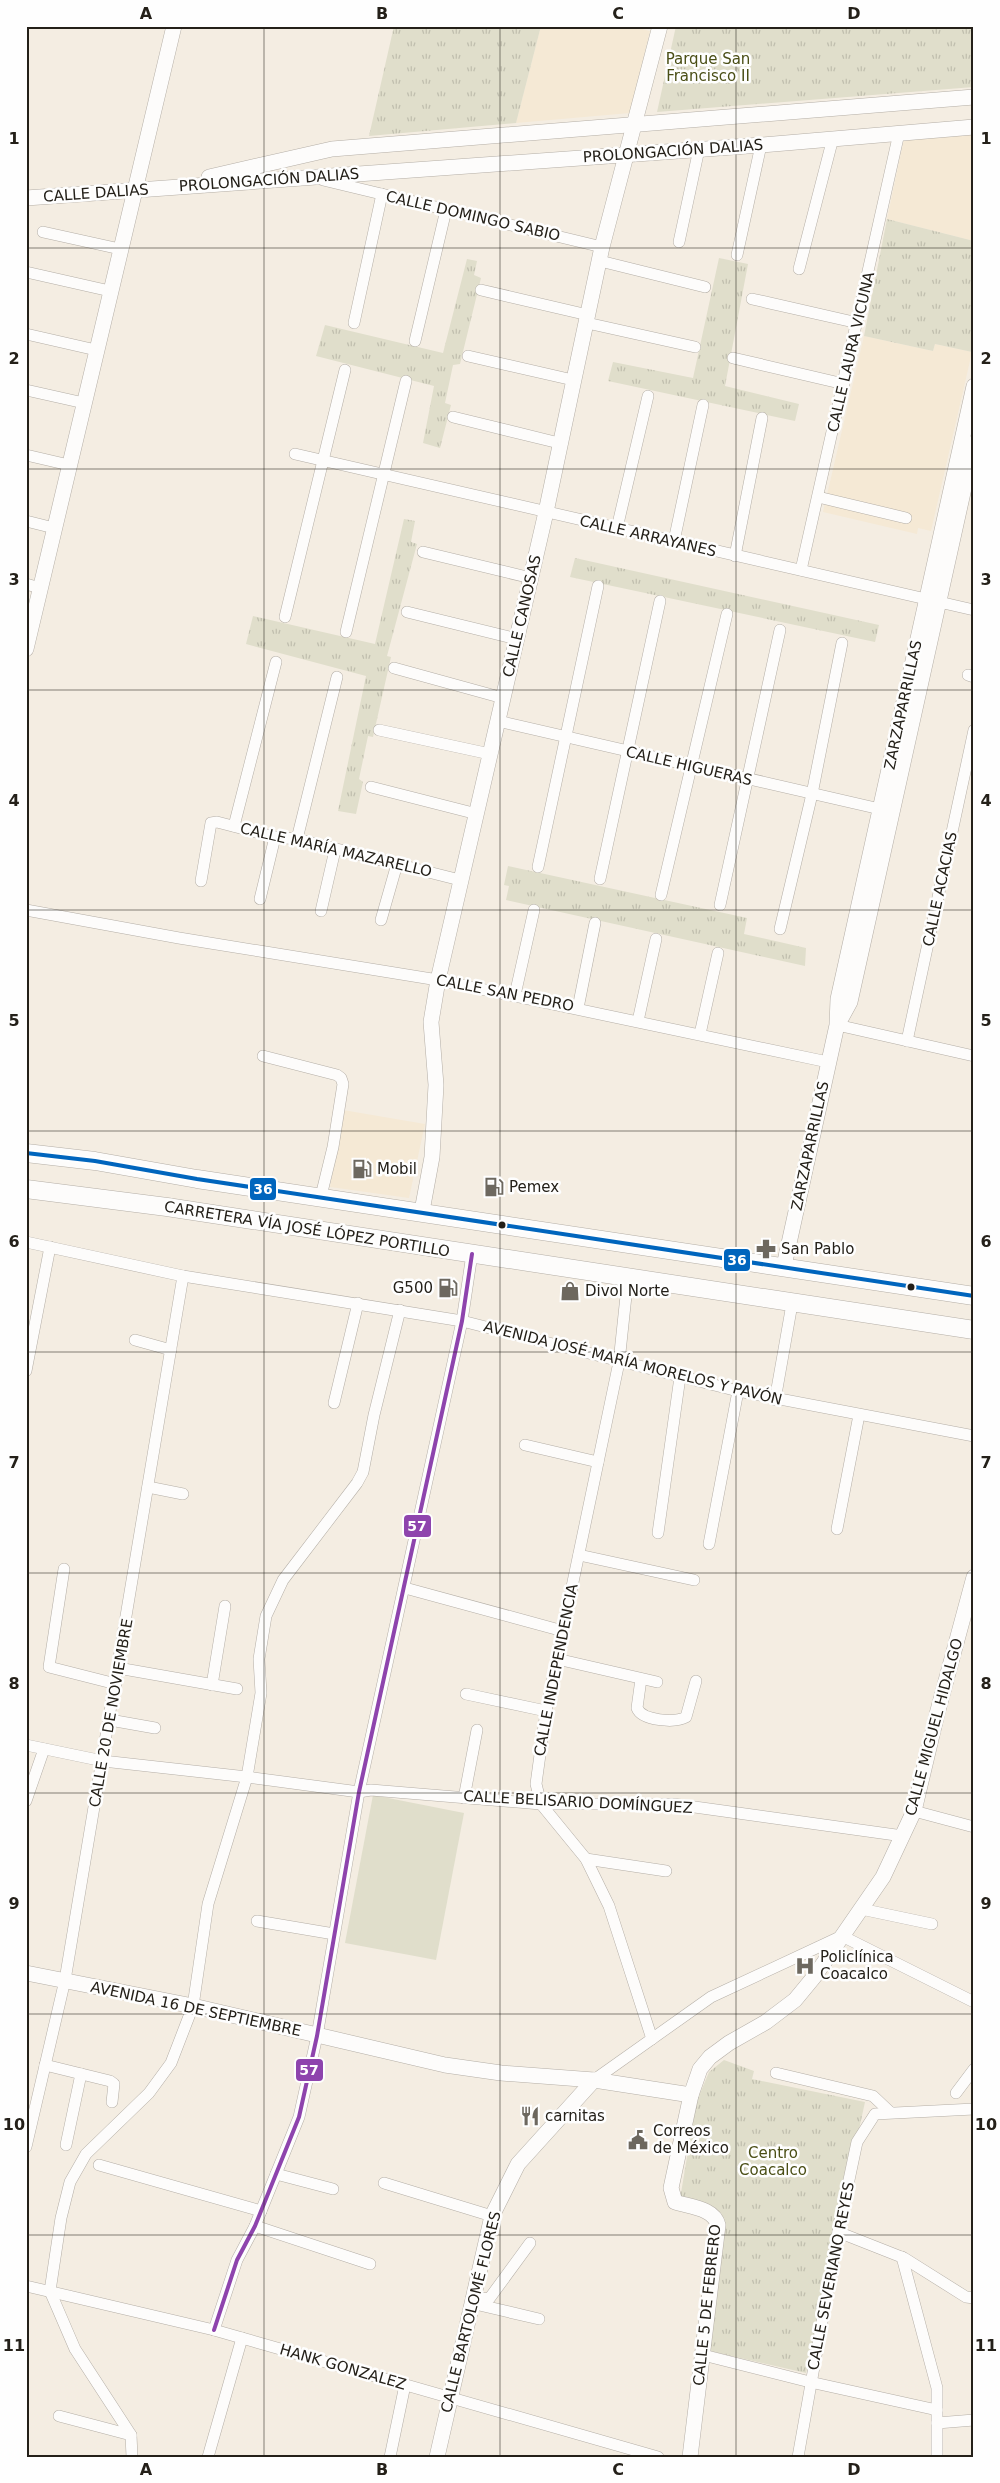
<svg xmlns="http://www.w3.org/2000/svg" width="1000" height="2483" font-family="'DejaVu Sans',sans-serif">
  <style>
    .built { fill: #f5e9d5 }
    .park { fill: url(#park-tufts) }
    .pitch { fill: #e0decb }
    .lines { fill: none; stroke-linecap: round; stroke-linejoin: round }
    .street-casing { stroke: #b4aea6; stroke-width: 12 }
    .secondary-casing { stroke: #b4aea6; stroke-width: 16 }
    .primary-casing { stroke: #b4aea6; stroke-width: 19 }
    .street { stroke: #fdfcfb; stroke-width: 11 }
    .secondary { stroke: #fdfcfb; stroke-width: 15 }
    .primary { stroke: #fdfcfb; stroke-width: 18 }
    .bus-1-casing { stroke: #fefefe; stroke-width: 8 }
    .bus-2-casing { stroke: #fefefe; stroke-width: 8 }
    .bus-1 { stroke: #0065bd; stroke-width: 4 }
    .bus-2 { stroke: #8e44ad; stroke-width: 4 }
    .grid { fill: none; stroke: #242019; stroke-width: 1; stroke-opacity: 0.55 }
    .bus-dot { fill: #242019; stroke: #fefefe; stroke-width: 2 }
    .labels { text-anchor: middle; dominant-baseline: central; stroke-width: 5; stroke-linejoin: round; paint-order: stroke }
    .park-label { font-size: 15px; fill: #4a4e15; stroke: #fefefe }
    .street-label { font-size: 15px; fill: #242019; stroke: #fefefe }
    .poi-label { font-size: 15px; fill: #242019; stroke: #fefefe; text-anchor: start }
    .line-badge { stroke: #fefefe; stroke-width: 2 }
    .badge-label { font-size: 14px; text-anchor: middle; font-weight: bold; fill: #fff }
    .neatline { fill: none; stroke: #242019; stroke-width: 2 }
    .grid-label { font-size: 16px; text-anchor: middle; font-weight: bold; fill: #242019 }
  </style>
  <defs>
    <pattern id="park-tufts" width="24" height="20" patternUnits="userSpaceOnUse" patternTransform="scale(1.25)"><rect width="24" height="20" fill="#e0decb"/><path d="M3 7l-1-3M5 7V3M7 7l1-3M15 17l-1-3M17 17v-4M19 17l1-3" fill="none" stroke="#c0beae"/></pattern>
  </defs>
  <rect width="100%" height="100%" fill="#f4ede2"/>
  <g class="built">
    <polygon points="541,26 630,26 650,31 630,113 516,123"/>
    <polygon points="974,133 974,241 887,219 904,139"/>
    <polygon points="864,336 933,351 935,344 972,352 931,531 918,528 917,534 823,512"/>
    <polygon points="343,1110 425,1124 409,1198 330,1187"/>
  </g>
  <g class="park">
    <polygon points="394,26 541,26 516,123 369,136"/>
    <polygon points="676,26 974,26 974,87 657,112"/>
    <polygon points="887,219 974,241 974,342 972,352 935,344 933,351 864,336"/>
    <polygon points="719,258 748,264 725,386 799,404 795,421 608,381 613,362 693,378"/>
    <polygon points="467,259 477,261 474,275 481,278 460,364 453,365 445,403 451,405 440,448 423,443 434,386 316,356 325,325 443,353"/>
    <polygon points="404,519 415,521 411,542 417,544 387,656 391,657 373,737 368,736 359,779 363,782 356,814 338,811 366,676 246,644 253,616 375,644"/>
    <polygon points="575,558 879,625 875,642 570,577"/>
    <polygon points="508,866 747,918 744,934 806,948 805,966 506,900 509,886 504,885"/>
    <polygon points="724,2060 754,2071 752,2079 865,2102 806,2373 710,2351 723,2220 680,2199 696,2103 709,2072"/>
  </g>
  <polygon class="pitch" points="373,1795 464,1813 436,1960 345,1943"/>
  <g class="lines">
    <defs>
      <g id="street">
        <polyline points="323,180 602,247"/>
        <polyline points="43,232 120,249"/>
        <polyline points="679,242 699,149"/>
        <polyline points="737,255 761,145"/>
        <polyline points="600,261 705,287"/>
        <polyline points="799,269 833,138"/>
        <polyline points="26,272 110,291"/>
        <polyline points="481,290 588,315"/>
        <polyline points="752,299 858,323"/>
        <polyline points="354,323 382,194"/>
        <polyline points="587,323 695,347"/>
        <polyline points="26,334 96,350"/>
        <polyline points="415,341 446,210"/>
        <polyline points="468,356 573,380"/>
        <polyline points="733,358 844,384"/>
        <polyline points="26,390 84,403"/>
        <polyline points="453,417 559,443"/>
        <polyline points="295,454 974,610"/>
        <polyline points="26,455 69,465"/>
        <polyline points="818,497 906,518"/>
        <polyline points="26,521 54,528"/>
        <polyline points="617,528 648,396"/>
        <polyline points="674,541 703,405"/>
        <polyline points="423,552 531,578"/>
        <polyline points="735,556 762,418"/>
        <polyline points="801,570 899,133"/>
        <polyline points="26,584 40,588"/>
        <polyline points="407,612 517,639"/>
        <polyline points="285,617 345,370"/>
        <polyline points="346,632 406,381"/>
        <polyline points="394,668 503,698"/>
        <polyline points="968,675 974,677"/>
        <polyline points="498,721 880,809"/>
        <polyline points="379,730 490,754"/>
        <polyline points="371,787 477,814"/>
        <polyline points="234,826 276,662"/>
        <polyline points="297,839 337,677"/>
        <polyline points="538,867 598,586"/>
        <polyline points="600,879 660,601"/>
        <polyline points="201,881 211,823 217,822 275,837 297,839 460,880"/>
        <polyline points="661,895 727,614"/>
        <polyline points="260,899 275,837"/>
        <polyline points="720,905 780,630"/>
        <polyline points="26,910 179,938 438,980 828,1062"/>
        <polyline points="321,911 335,850"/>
        <polyline points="381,920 397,864"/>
        <polyline points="780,929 812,794 842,643"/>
        <polyline points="515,995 534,910"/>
        <polyline points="578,1008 595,923"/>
        <polyline points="638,1021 656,939"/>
        <polyline points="837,1025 974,1056"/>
        <polyline points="700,1034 718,953"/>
        <polyline points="907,1041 974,730"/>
        <polyline points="263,1056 337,1075 341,1078 343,1084 333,1147 321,1196"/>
        <polyline points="26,1242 183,1276 462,1321 738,1391 974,1436"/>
        <polyline points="628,1277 619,1362 546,1711 536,1784 541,1804 586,1859 609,1906 652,2039"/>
        <polyline points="135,1340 171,1350"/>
        <polyline points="26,1371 50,1247"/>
        <polyline points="775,1400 792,1304"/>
        <polyline points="334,1403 358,1303"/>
        <polyline points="525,1445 598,1462"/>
        <polyline points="148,1487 183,1494"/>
        <polyline points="837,1529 859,1415"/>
        <polyline points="658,1533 680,1377"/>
        <polyline points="709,1544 738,1391"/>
        <polyline points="579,1555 694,1580"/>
        <polyline points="64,1569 49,1667 116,1684"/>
        <polyline points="405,1588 563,1631"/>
        <polyline points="557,1659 657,1682"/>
        <polyline points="118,1668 237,1689"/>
        <path d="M641 1679 637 1708C642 1721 675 1723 686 1717L696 1681"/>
        <polyline points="212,1685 225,1606"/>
        <polyline points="466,1694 546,1711"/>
        <polyline points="110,1720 155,1728"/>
        <polyline points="26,1745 103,1761 247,1777 359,1792 371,1790 541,1804 673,1804 903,1836"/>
        <polyline points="464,1798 477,1730"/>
        <polyline points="26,1801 44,1749"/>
        <polyline points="914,1811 974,1827"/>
        <polyline points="586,1859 666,1871"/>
        <polyline points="861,1909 932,1924"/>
        <polyline points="257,1921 334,1934"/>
        <polyline points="45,2065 110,2081 114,2084 112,2102"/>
        <polyline points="776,2073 873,2096 890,2112"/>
        <polyline points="594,2080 711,1997 842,1936 974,2002"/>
        <polyline points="956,2093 974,2069"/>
        <polyline points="66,2145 81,2074"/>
        <polyline points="26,2147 65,1980 183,1276"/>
        <polyline points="99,2165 261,2211"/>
        <polyline points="276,2174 333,2189"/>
        <polyline points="384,2183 492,2216"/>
        <polyline points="255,2226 370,2264"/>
        <polyline points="838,2232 904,2258 966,2297 974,2298"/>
        <polyline points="902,2257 937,2388 937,2457"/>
        <polyline points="26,2286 214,2330 658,2457"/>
        <polyline points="475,2297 489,2299 530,2243"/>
        <polyline points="475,2304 539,2319"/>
        <polyline points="214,2330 237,2260 255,2226 299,2117 317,2036 359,1792 462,1321 472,1254"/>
        <polyline points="703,2355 810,2382 937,2410"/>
        <polyline points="59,2416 131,2435"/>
        <polyline points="937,2423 974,2420"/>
        <polyline points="132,2457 131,2435 75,2349 50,2291 61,2218 70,2182 86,2154 149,2093 171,2063 193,2006 208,1904 247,1777 261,1693 259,1659 266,1616 283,1580 357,1483 363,1472 374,1415 400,1310"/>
        <polyline points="208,2457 242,2338"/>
        <polyline points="390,2457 405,2385"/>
        <polyline points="798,2457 838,2232 857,2142 875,2114 974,2109"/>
      </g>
      <g id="secondary">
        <polyline points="209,177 332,149 974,97"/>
        <polyline points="26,198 761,145 974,127"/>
        <polyline points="26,649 174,26"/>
        <polyline points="839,1022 850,1002 974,443"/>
        <polyline points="422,1211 432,1157 436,1085 431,1022 438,980 546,512 602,247 660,26"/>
        <polyline points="784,1266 837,1025 838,999 974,386"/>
        <polyline points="26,1973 193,2006 445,2065 501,2073 594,2080 691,2095"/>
        <polyline points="437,2457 492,2216 518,2164 594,2080"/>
        <path d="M690 2457 718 2225C714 2208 690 2207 675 2202L671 2188 691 2095 700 2069 710 2057 729 2043 766 2022 795 2000 814 1977 883 1877 914 1811 937 1714 974 1577"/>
      </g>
      <g id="primary">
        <polyline points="26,1153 95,1161 197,1179 974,1296"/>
        <polyline points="26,1189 167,1207 974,1330"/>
      </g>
    </defs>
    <use href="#street" class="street-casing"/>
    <use href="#secondary" class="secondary-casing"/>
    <use href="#primary" class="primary-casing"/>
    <use href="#street" class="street"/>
    <use href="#secondary" class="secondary"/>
    <use href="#primary" class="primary"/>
    <defs>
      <polyline id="bus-1" points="26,1153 95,1161 197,1179 974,1296"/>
      <polyline id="bus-2" points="214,2330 237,2260 255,2226 299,2117 317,2036 359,1792 462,1321 472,1254"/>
    </defs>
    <use href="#bus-1" class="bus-1-casing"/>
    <use href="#bus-2" class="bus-2-casing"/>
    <use href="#bus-1" class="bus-1"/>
    <use href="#bus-2" class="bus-2"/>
  </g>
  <path class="grid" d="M264 26V2457M500 26V2457M736 26V2457M26 248H974M26 469H974M26 690H974M26 910H974M26 1131H974M26 1352H974M26 1573H974M26 1793H974M26 2014H974M26 2235H974"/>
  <defs>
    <symbol id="fuel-bare" viewBox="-9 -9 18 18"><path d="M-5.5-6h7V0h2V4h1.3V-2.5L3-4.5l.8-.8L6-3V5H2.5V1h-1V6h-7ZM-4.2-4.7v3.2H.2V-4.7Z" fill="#6d685f" stroke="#fefefe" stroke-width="2.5" paint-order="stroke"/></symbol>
    <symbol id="pharmacy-bare" viewBox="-9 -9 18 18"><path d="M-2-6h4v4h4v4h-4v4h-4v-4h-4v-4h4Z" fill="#6d685f" stroke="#fefefe" stroke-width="2.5" paint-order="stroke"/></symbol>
    <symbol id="shop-bare" viewBox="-9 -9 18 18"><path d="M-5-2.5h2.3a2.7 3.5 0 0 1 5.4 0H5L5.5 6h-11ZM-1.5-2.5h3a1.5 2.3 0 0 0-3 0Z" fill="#6d685f" stroke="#fefefe" stroke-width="2.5" paint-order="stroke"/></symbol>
    <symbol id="hospital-bare" viewBox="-9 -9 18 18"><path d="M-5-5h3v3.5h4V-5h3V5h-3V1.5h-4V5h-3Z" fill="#6d685f" stroke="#fefefe" stroke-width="2.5" paint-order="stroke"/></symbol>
    <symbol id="restaurant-bare" viewBox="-9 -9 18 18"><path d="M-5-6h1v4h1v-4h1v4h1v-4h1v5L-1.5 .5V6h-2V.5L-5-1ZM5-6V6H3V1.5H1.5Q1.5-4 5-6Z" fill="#6d685f" stroke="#fefefe" stroke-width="2.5" paint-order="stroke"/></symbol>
    <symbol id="civic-bare" viewBox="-9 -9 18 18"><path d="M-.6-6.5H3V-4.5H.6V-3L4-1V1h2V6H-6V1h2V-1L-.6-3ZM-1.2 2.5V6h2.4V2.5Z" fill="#6d685f" stroke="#fefefe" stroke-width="2.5" paint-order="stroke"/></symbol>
  </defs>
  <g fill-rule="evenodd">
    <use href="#fuel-bare" x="348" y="1155" width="28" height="28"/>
    <use href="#fuel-bare" x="480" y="1173" width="28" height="28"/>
    <use href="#pharmacy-bare" x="752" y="1235" width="28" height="28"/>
    <use href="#fuel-bare" x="434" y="1274" width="28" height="28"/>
    <use href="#shop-bare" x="556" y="1277" width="28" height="28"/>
    <use href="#hospital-bare" x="791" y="1952" width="28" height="28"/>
    <use href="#restaurant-bare" x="516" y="2102" width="28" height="28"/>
    <use href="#civic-bare" x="624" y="2126" width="28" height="28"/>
  </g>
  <g class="bus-dot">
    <circle cx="502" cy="1225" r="4.5"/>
    <circle cx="911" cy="1287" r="4.5"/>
  </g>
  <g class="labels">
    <g class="park-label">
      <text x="708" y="59">Parque San<tspan x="708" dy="17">Francisco II</tspan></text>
      <text x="773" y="2153">Centro<tspan x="773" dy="17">Coacalco</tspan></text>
    </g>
    <g class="street-label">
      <text transform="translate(673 151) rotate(-4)">PROLONGACIÓN DALIAS</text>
      <text transform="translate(269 180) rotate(-4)">PROLONGACIÓN DALIAS</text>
      <text transform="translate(96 193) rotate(-4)">CALLE DALIAS</text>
      <text transform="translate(473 216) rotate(13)">CALLE DOMINGO SABIO</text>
      <text transform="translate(851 352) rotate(-77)">CALLE LAURA VICUNA</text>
      <text transform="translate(648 536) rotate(13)">CALLE ARRAYANES</text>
      <text transform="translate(522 616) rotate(-77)">CALLE CANOSAS</text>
      <text transform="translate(903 705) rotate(-78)">ZARZAPARRILLAS</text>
      <text transform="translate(689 766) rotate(13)">CALLE HIGUERAS</text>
      <text transform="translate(336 850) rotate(13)">CALLE MARÍA MAZARELLO</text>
      <text transform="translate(940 889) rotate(-78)">CALLE ACACIAS</text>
      <text transform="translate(505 993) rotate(11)">CALLE SAN PEDRO</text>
      <text transform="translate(810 1146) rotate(-78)">ZARZAPARRILLAS</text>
      <text transform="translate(307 1229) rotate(9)">CARRETERA VÍA JOSÉ LÓPEZ PORTILLO</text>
      <text transform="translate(633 1363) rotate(14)">AVENIDA JOSÉ MARÍA MORELOS Y PAVÓN</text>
      <text transform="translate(556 1670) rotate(-79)">CALLE INDEPENDENCIA</text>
      <text transform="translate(111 1713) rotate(-80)">CALLE 20 DE NOVIEMBRE</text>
      <text transform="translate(934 1727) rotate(-75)">CALLE MIGUEL HIDALGO</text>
      <text transform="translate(578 1802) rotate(3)">CALLE BELISARIO DOMÍNGUEZ</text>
      <text transform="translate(196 2009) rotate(12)">AVENIDA 16 DE SEPTIEMBRE</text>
      <text transform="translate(831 2276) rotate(-79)">CALLE SEVERIANO REYES</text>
      <text transform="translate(707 2305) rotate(-84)">CALLE 5 DE FEBRERO</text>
      <text transform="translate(471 2312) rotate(-76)">CALLE BARTOLOMÉ FLORES</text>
      <text transform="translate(343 2367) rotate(16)">HANK GONZALEZ</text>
    </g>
    <g class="poi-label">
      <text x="377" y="1169">Mobil</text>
      <text x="509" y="1187">Pemex</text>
      <text x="781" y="1249">San Pablo</text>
      <text x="433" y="1288" text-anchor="end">G500</text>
      <text x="585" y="1291">Divol Norte</text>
      <text x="820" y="1957">Policlínica<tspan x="820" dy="17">Coacalco</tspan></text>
      <text x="545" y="2116">carnitas</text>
      <text x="653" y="2131">Correos<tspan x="653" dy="17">de México</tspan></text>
    </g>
  </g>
  <g class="line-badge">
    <rect x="249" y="1177" width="28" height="24" rx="5" fill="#0065bd"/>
    <rect x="723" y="1248" width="28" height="24" rx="5" fill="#0065bd"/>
    <rect x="403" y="1514" width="29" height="24" rx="5" fill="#8e44ad"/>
    <rect x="295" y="2058" width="29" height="24" rx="5" fill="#8e44ad"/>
  </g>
  <g class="badge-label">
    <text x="263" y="1194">36</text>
    <text x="737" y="1265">36</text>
    <text x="417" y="1531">57</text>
    <text x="309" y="2075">57</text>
  </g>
  <rect width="1000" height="2483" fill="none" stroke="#fefefe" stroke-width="55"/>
  <rect x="28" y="28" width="944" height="2428" class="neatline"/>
  <g class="grid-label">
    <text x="146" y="19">A</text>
    <text x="382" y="19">B</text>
    <text x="618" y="19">C</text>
    <text x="854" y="19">D</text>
    <text x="14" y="144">1</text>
    <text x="986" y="144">1</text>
    <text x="14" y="364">2</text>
    <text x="986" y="364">2</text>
    <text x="14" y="585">3</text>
    <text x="986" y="585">3</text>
    <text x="14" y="806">4</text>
    <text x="986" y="806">4</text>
    <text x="14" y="1026">5</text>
    <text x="986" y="1026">5</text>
    <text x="14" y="1247">6</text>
    <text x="986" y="1247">6</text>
    <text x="14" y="1468">7</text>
    <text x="986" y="1468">7</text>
    <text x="14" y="1689">8</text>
    <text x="986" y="1689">8</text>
    <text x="14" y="1909">9</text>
    <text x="986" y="1909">9</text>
    <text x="14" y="2130">10</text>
    <text x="986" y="2130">10</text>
    <text x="14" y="2351">11</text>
    <text x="986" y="2351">11</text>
    <text x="146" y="2475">A</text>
    <text x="382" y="2475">B</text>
    <text x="618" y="2475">C</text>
    <text x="854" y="2475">D</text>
  </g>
</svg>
